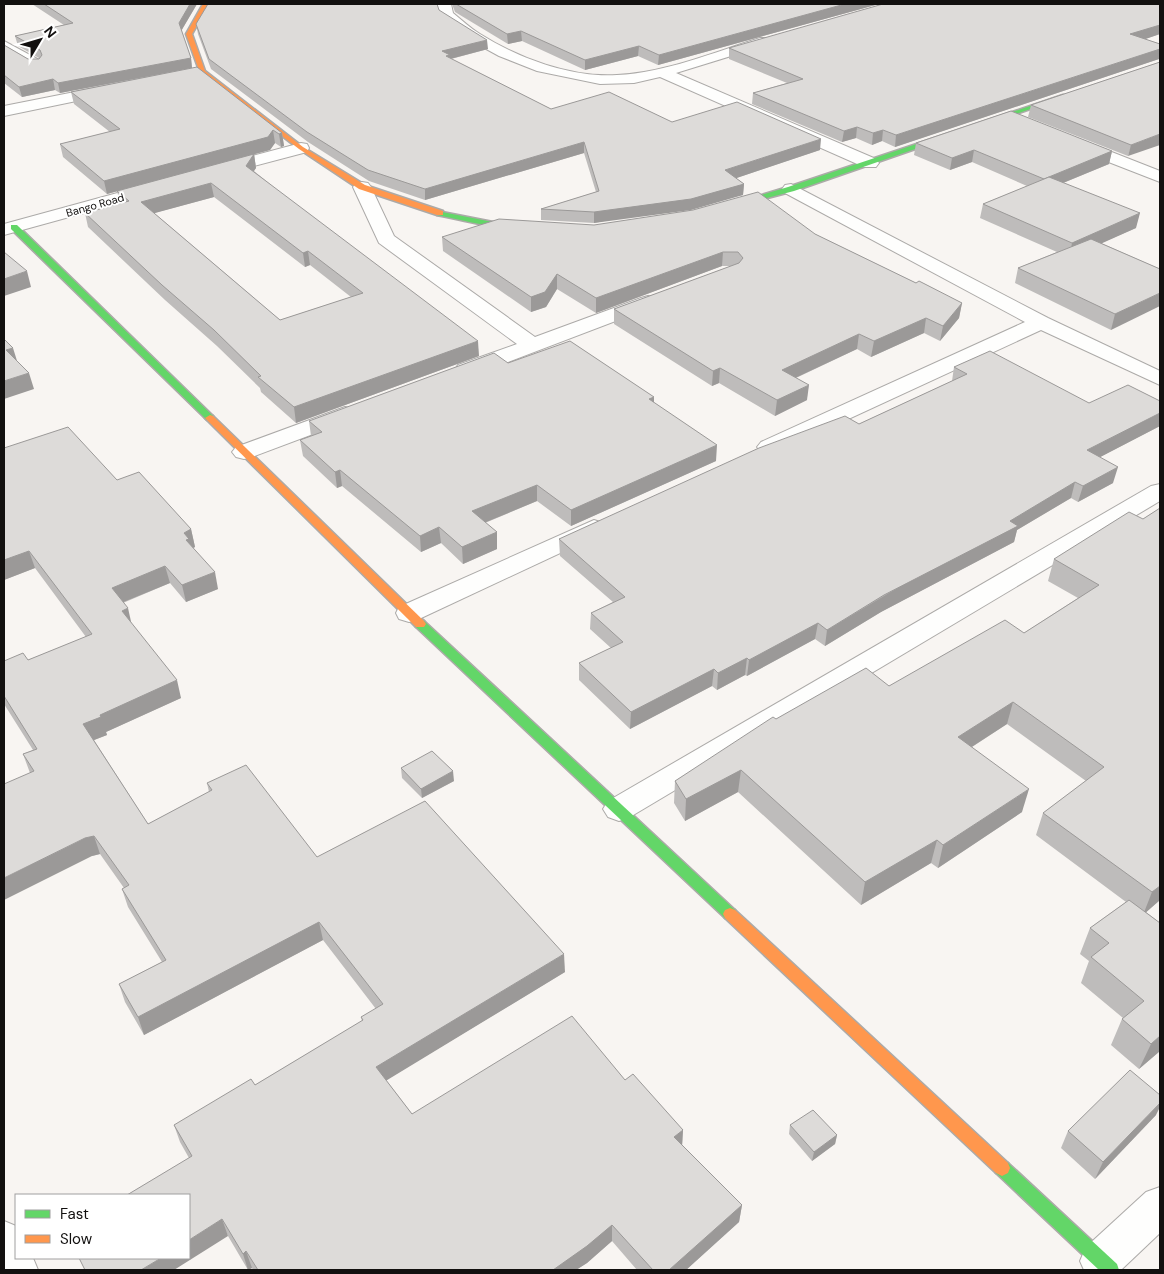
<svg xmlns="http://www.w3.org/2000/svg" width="1164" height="1274" font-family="'DM Sans',sans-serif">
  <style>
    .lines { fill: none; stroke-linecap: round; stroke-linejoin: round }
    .street-casing { stroke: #acaaa8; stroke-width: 2 }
    .fast-casing { stroke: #acaaa8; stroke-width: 3 }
    .slow-casing { stroke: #acaaa8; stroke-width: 3 }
    .street { fill: #fefefd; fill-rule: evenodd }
    .fast { fill: #63d668; fill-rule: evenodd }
    .slow { fill: #ff974d; fill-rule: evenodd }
    .wall { fill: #bebcbb; fill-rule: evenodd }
    .shaded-wall { fill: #9b9998 }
    .building { fill: #dddbd9; stroke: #9b9998; fill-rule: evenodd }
    .labels { text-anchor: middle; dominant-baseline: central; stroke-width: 4; stroke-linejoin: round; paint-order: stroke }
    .far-street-label { font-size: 11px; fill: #12100f; stroke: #fff }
  </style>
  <rect width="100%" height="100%" fill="#f8f5f2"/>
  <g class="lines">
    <defs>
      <g id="street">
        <path d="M437 4H451L453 13C462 20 470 28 480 34 518 58 571 78 617 75 665 73 714 52 760 38H770L772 41 770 44 676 73 876 159 879 163 876 167H864L660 77 634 83 600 84 537 71 499 56 468 39 441 18Z"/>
        <polygon points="4,41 41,61 43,64 41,67 31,67 4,51"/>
        <polygon points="110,85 115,87 118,90 115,93 4,116 4,106"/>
        <polygon points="1076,138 1160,171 1160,182 1070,147 1068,143 1070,139"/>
        <polygon points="301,143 307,144 309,148 307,152 220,175 214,174 211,170 214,166"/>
        <polygon points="362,182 368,183 371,187 394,236 535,337 641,298 648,296 655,298 658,302 655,306 474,375 466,376 458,375 455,370 458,365 517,344 379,243 353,187 356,183"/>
        <polygon points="154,183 160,184 163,188 160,192 4,235 4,224"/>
        <polygon points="791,184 1048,318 1160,371 1160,385 1041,330 777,452 769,454 761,452 757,447 761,442 1025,322 785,193 782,189 785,185"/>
        <polygon points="345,407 353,409 356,414 353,419 252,457 244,459 236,457 232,452 236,447"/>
        <polygon points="1160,484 1160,501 630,817 619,821 608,817 603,809 608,801 1151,486"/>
        <polygon points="594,520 603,523 607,528 603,533 419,619 409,622 399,619 396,613 399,607"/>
        <polygon points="1160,1187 1160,1233 1121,1270 1084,1270 1080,1261 1086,1247 1146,1192"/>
        <polygon points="4,1221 16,1226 16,1258 33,1258 38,1270 4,1270"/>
      </g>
      <g id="fast">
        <polygon points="1063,95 1068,96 794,191 729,208 725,206 788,187"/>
        <path d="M437 211 503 224 523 225 527 227C516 234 453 218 437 215Z"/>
        <polygon points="11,225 17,225 213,416 213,420 207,420 11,229"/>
        <polygon points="420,620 424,621 735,910 737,914 735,918 730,920 725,918 416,627 414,624 416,621"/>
        <polygon points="1002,1160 1008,1163 1117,1264 1119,1270 1099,1270 996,1173 994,1168 996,1163"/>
      </g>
      <g id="slow">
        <polygon points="203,4 209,4 192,34 205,71 303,147 365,185 443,211 443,215 437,215 359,189 299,149 200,73 186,34"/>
        <polygon points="210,415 213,416 424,621 426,624 424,627 416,627 207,420 205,418"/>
        <polygon points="730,908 735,910 1008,1163 1010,1168 1008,1173 1002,1176 996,1173 725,918 723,914 725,910"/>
      </g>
    </defs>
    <use href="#street" class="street-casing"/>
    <use href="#fast" class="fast-casing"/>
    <use href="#slow" class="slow-casing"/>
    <use href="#street" class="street"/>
    <use href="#fast" class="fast"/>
    <use href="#slow" class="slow"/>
  </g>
  <g class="wall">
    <polygon points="32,4 197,4 181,31 191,58 192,68 282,133 284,146 281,147 275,143 270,150 107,194 63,157 60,144 110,132 74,104 71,92 146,77 60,93 55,90 22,97 4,83 4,45 28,59 39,59 39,58 18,46 15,36 64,25"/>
    <polygon points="452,4 879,4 658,65 638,56 585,70 522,41 508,44 455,12"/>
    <polygon points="1160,4 1160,34 1145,39 1160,44 1160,60 1159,59 895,147 882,141 872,145 856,138 842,142 752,104 753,93 787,83 729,59 729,48"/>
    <polygon points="439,10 488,49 451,59 551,109 672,122 820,150 736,178 744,184 743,195 594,223 541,220 541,209 596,192 584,153 425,200 369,181 308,142 211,69 198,34 196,24"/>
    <polygon points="1160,62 1128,156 1028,117 1031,105"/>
    <polygon points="916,143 1112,151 1109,164 1063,183 1136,228 1101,243 1160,269 1111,330 1015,283 1018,268 1057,252 980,218 983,204 1027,186 972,162 950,170 914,155"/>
    <path d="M254 154 256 168 254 171 479 356 296 423 261 392 260 388 217 346 165 300 88 227 85 213 120 203 117 191ZM214 197 305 267 310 265 351 297 280 320 154 213Z"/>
    <polygon points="594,225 815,234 916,283 962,303 959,318 940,341 924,333 871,357 857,349 796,378 807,400 775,416 719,383 712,386 614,324 614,309 731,266 722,266 596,313 557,289 546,307 531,312 443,251 442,237"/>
    <polygon points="508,363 654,397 654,403 716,461 571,526 537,501 485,523 497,532 497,549 463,564 441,543 421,552 342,486 337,488 303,456 300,440 311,436 309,421"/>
    <polygon points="954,367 1089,403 1160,401 1160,426 1100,457 1113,483 1078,502 1071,498 1017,530 1014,542 881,612 825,646 815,639 747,676 745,675 717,690 712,686 630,729 579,680 579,663 611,648 590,629 591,613 613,602 560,556 559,539 859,424 952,381"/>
    <polygon points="4,448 117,480 191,529 195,547 193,548 218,589 186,602 170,583 123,603 131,623 181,698 106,732 107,735 94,740 148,824 209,792 207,783 317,857 565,972 386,1080 412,1114 625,1080 683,1130 682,1145 742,1205 739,1222 686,1270 637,1270 612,1241 587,1263 576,1270 253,1270 252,1268 248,1270 228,1236 189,1158 180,1142 174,1125 255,1085 362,1021 361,1017 376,1009 323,940 144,1035 125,1002 119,984 162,962 128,907 122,889 124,888 100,854 92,856 30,773 23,754 33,750 4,704 4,661 28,660 86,637 35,568 4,580"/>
    <polygon points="1160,508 1160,900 1146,912 1160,923 1160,1051 1139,1069 1111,1045 1122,1019 1123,1018 1081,983 1089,961 1080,954 1090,928 1126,902 1036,835 1043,813 1086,781 1007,724 972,747 1022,812 938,868 931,863 861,905 738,792 685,821 674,803 675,781 776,719 889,686 1024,633 1078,598 1048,581 1054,559 1143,519"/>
    <polygon points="401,768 454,781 422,798 402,778"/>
    <polygon points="1156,1115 1095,1179 1061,1148 1068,1131"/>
    <polygon points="790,1125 837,1135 835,1144 812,1161 789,1134"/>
  </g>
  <g class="shaded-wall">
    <polygon points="190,4 197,4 180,33 179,23"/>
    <polygon points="845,4 879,4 658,65 659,55"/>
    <polygon points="1160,25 1160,34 1128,45 1130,34"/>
    <polygon points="521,31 522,41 508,44 507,34"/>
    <polygon points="487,40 488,49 450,59 450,65 442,51"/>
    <polygon points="639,46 638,56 585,70 585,60"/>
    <polygon points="1160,49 1159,59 895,147 896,135"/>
    <polygon points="191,58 192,68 60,93 58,83"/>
    <polygon points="53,79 55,90 22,97 19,87"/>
    <polygon points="857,127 856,138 842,142 844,131"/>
    <polygon points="273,130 275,143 270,150 107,194 104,181"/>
    <polygon points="883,130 882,141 872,145 873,133"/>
    <polygon points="282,133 284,146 281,147 279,134"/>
    <polygon points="1160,134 1160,145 1128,156 1131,145"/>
    <polygon points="821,139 820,150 725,182 725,170"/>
    <polygon points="584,142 584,153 425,200 425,189"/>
    <polygon points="974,150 972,162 950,170 952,158"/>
    <polygon points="1112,151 1109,164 1041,192 1044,179"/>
    <polygon points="254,154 256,168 248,179 246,166"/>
    <polygon points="211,183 214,197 144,216 141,202"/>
    <polygon points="744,184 743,195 691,210 594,223 594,212"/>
    <polygon points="1140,213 1136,228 1069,258 1072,243"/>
    <polygon points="308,251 310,265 305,267 303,253"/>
    <polygon points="723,252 722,266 596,313 596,298"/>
    <polygon points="27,271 31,287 4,296 4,279"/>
    <polygon points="557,274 557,289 546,307 531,312 531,297"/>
    <polygon points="1160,293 1160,306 1111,330 1115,314"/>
    <polygon points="962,303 959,318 940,341 943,326"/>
    <polygon points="926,318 924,333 871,357 874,341"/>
    <polygon points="859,334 857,349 780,385 782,370"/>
    <polygon points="478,341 479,356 296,423 294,407"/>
    <polygon points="13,348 18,364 6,350"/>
    <polygon points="720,368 719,383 712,386 713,371"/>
    <polygon points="29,373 34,389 4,399 4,381"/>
    <polygon points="809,385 807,400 775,416 777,400"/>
    <polygon points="654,397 654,412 649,399"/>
    <polygon points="1160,413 1160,426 1083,466 1087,450"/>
    <polygon points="717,445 716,461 571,526 571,510"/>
    <polygon points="1118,467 1113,483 1078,502 1083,486"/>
    <polygon points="340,470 342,486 337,488 335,472"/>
    <polygon points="1075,482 1071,498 1017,530 1014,542 881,612 825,646 827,630"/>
    <polygon points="537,485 537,501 474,527 472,511"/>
    <polygon points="439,527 441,543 421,552 420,536"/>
    <polygon points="191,529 195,547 191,549 192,556 184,533"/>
    <polygon points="497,532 497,549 463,564 462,547"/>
    <polygon points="29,551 35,568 4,580 4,560"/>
    <polygon points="165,566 170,583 116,605 112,588"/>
    <polygon points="215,572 218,589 186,602 182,585"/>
    <polygon points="128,608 132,626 122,611"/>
    <polygon points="818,623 815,639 747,676 749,660"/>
    <polygon points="747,658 745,675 717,690 718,673"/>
    <polygon points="714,669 712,686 630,729 631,712"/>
    <polygon points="177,680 181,698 106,732 107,735 89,742 83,724 100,715"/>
    <polygon points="1013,702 1007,724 953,759 958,737"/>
    <polygon points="741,770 738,792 685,821 686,799"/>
    <polygon points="453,771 454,781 422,798 421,789"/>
    <polygon points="1029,789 1022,812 938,868 943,845"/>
    <polygon points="94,836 100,854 92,856 4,900 4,878 85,838"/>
    <polygon points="937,840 931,863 861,905 865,882"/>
    <polygon points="1160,886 1160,900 1143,915 1152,892"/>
    <polygon points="319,922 323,940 144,1035 138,1017"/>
    <polygon points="564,954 565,972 379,1085 376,1067"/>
    <polygon points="1160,1036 1160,1051 1139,1069 1151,1044"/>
    <polygon points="1160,1103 1160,1107 1156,1115 1095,1179 1103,1162"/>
    <polygon points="683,1130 682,1147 674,1137"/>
    <polygon points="837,1135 835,1144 812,1161 814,1152"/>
    <polygon points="742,1205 739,1222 686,1270 669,1270"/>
    <polygon points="222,1219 228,1236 174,1270 141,1270 161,1258 189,1258 189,1240"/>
    <polygon points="612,1225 612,1241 587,1263 576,1270 553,1270"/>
    <polygon points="246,1251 252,1268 248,1270 243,1254"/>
  </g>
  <g class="building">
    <polygon points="44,4 190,4 179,23 191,58 58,83 53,79 19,87 4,75 4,45 28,59 39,59 42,55 40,50 15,36 73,23"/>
    <polygon points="208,4 437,4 439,10 487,40 442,51 450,55 446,56 551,109 609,92 672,122 737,102 821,139 725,170 744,184 691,199 594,212 541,209 599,191 584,142 425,189 368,170 307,132 209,59 196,24"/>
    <polygon points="456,4 845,4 659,55 639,46 585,60 521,31 507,34"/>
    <polygon points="883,4 1160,4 1160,25 1130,34 1160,44 1160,49 896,135 883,130 873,133 857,127 844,131 753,93 803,79 729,48"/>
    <polygon points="1160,62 1160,134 1131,145 1031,105"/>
    <polygon points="197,67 282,133 279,134 273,130 268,137 104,181 60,144 120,129 71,92"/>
    <polygon points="1011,111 1112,151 1044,179 974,150 952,158 916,143"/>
    <path d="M254 154 246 166 478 341 294 407 258 377 261 376 214 330 162 285 85 213 129 201 117 191ZM211 183 303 253 308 251 363 293 280 320 141 202Z"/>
    <polygon points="1049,177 1140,213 1072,243 983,204"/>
    <polygon points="758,192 815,234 916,283 919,281 962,303 943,326 926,318 874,341 859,334 782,370 809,385 777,400 720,368 713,371 614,309 739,263 743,258 738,252 723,252 596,298 557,274 545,292 531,297 442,237 499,219 594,225 693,210"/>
    <polygon points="1091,239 1160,269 1160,293 1115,314 1018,268"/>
    <polygon points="4,252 27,271 4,279"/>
    <polygon points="4,339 13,348 6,350 29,373 4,381"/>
    <polygon points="570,341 654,397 649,399 717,445 571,510 537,485 472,511 497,532 462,547 439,527 420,536 340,470 335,472 300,440 322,432 309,421 494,353 508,363"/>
    <polygon points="990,351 1089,403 1128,385 1160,401 1160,413 1087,450 1118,467 1083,486 1075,482 1010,521 1018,526 884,595 827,630 818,623 749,660 747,658 718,673 714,669 631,712 579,663 623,642 591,613 625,597 559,539 759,448 845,416 859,424 967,374 954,367"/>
    <polygon points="68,427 117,480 139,472 191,529 184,533 189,539 186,540 215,572 182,585 165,566 112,588 128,608 122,611 177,680 100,715 101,717 83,724 148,824 212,790 207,783 246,765 317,857 425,801 564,954 376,1067 412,1114 572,1016 625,1080 633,1074 683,1130 674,1137 742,1205 669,1270 653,1270 612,1225 587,1246 553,1270 258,1270 246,1251 243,1254 222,1219 189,1240 189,1195 127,1195 192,1156 174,1125 251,1079 255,1085 363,1020 361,1017 383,1004 319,922 138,1017 119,984 166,960 122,889 129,885 94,836 85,838 4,878 4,784 34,771 23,754 37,749 4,696 4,661 23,653 28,660 92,634 29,551 4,560 4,448"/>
    <polygon points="1160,508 1160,886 1152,892 1043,813 1104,767 1013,702 958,737 1029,789 943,845 937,840 865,882 741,770 686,799 675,781 773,717 776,719 866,668 889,686 1005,620 1024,633 1099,585 1054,559 1129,512 1143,519"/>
    <polygon points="432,751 453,771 421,789 401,768"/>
    <polygon points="1129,900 1160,923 1160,1036 1151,1044 1122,1019 1144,1001 1091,957 1109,943 1090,928"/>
    <polygon points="1130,1070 1160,1095 1160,1103 1103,1162 1068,1131"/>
    <polygon points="813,1110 837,1135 814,1152 790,1125"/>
    <polygon points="79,1258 161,1258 141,1270 85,1270"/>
  </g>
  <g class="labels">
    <g class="far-street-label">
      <text transform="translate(95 205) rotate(-16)">Bango Road</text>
    </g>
  </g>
  <rect width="1164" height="1274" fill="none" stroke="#12100f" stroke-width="10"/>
  <rect x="15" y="1194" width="175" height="65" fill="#ffffff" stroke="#a09f9f"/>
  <rect x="25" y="1210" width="25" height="8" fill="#63d668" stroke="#a09f9f"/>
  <text x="60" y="1219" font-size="15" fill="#12100f">Fast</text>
  <rect x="25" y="1235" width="25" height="8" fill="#ff974d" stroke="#a09f9f"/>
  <text x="60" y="1244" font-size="15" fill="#12100f">Slow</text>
  <g transform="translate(40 40) rotate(52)" stroke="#ffffff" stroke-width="4" paint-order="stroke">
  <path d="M0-4L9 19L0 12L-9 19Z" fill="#12100f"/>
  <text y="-8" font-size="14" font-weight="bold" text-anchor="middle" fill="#12100f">N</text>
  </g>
</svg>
